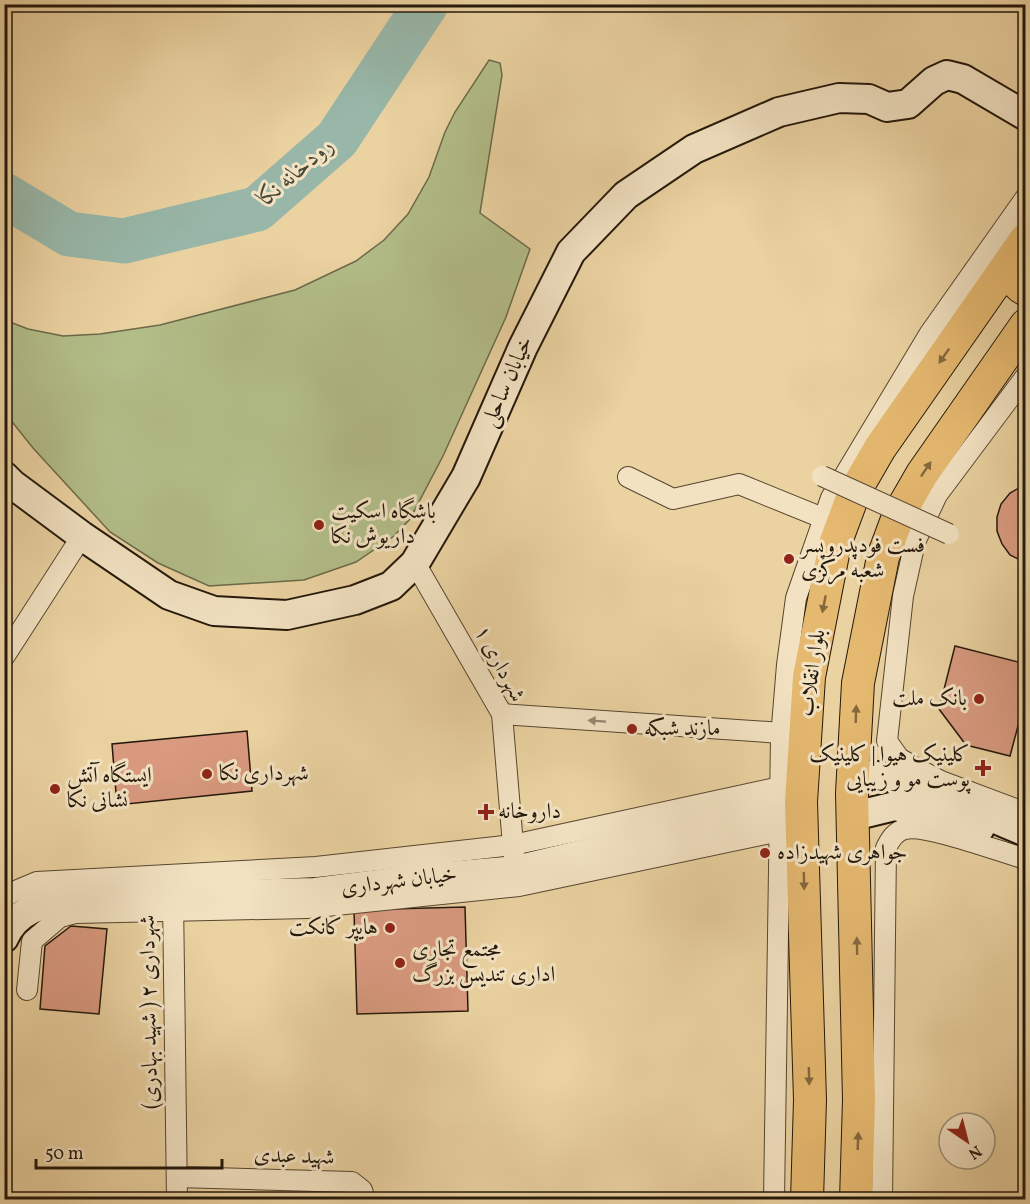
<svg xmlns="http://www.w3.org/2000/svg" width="1030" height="1204" font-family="Vollkorn,Amiri,serif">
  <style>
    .green { fill: #b2bd88; stroke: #6b6a4a; stroke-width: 1.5 }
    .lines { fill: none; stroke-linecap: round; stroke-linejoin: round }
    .river { stroke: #98b7a9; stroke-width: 45 }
    .building { fill: #da9a80; stroke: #24180b; stroke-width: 1.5 }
    .street-casing { stroke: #564630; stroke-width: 22 }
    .secondary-casing { stroke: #24180b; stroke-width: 32 }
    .primary-casing { stroke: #24180b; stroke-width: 34 }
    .street { stroke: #f2e2c2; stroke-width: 20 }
    .secondary { stroke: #f2e2c2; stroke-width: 28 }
    .primary { stroke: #e6b970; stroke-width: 32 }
    .street-bridge-casing { stroke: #564630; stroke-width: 22; stroke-linecap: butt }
    .street-bridge { stroke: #f2e2c2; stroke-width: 20 }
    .oneway { fill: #85683e }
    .oneway2 { fill: #958770 }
    .poi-dot { fill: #8f2418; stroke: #f2e2c2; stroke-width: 2 }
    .labels { text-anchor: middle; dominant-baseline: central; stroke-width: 6; stroke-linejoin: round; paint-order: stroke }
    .street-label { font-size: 22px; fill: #24180b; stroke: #f2e2c2 }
    .poi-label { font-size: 22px; fill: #24180b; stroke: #f2e2c2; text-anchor: start }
    .water-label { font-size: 24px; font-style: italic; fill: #47483a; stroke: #f2e2c2 }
  </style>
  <rect width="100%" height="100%" fill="#ebd2a1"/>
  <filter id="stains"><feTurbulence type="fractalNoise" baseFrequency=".00333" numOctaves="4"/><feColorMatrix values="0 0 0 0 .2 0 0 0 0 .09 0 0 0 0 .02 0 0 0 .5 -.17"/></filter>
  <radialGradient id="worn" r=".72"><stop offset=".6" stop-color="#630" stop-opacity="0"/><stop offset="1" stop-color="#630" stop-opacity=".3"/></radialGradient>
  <polygon class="green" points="489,60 500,63 502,75 480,213 530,249 506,317 443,456 410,519 394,536 356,562 304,580 209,586 158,563 110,532 33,448 5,413 5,320 28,329 63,336 100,334 160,325 295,290 356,261 384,240 408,214 429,177 445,132 455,112"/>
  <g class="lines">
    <polyline class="river" points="4,195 69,234 124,241 257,209 337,139 426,4"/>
  </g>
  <g class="building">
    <polygon points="1026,484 1026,563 1010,555 1002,544 997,531 997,517 1001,504 1010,493"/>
    <polygon points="955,646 1026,664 1026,696 1010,756 966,745 939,709"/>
    <polygon points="247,731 252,791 117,805 112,744"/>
    <polygon points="465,907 468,1011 357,1014 354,910"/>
    <polygon points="71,926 107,929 99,1014 40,1009 45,946"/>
  </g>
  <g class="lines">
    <defs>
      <g id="street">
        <polyline points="1026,376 937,495 915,542 903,596 887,741 899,758 916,768 941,781 1026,813"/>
        <polyline points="628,477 673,499 739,484 835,523"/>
        <polyline points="415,563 502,714 514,857"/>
        <polyline points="4,657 82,536"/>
        <polyline points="502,714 782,733"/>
        <polyline points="4,898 11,893 37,882 316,867 513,845 780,787"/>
        <polyline points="173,898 177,1200"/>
        <polyline points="27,990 32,941 60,917 75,913 307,908 519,886 780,831"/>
        <polyline points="177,1177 352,1182 362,1190 365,1200"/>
        <polyline points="774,1200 781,738 787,665 796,598 831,498 930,333 1026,197"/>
        <path d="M882 1200 886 848C890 840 895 831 905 829 927 824 1000 852 1026 859"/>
      </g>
      <g id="secondary">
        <polyline points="4,476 12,484 82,536 169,595 214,611 287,615 355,600 391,586 415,563 466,477 523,347 571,252 626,195 694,149 779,112 839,98 869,99 887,107 908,104 934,81 947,75 963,79 1026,116"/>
        <polyline points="854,774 899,778 1026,832"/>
        <polyline points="854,816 895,806 980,828"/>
        <path d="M4 938C16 909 44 903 72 898L315 892 435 877 515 870 801 802"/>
      </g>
      <g id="primary">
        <path d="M1012 259C1012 272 1013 284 1026 290"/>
        <polyline points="807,1200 810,1100 801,802 809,677 835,544 854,493 880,448 1026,239"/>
        <polyline points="856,1200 859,1100 852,793 858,683 883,557 899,514 922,474 1026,325"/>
      </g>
    </defs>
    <use href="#street" class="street-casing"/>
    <use href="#secondary" class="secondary-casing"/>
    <use href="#primary" class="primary-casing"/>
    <use href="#street" class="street"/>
    <use href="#secondary" class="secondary"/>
    <use href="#primary" class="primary"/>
    <defs>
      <polyline id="street-bridge" points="822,476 949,534"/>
    </defs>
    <use href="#street-bridge" class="street-bridge-casing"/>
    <use href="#street-bridge" class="street-bridge"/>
  </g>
  <defs><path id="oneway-solid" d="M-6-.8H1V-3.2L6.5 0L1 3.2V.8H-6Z" transform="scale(1.5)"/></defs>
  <g class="oneway">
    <use href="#oneway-solid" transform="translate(944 356) rotate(125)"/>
    <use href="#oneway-solid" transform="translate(926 469) rotate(-56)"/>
    <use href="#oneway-solid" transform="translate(824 604) rotate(101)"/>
    <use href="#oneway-solid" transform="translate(856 714) rotate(-88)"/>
    <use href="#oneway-solid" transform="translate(804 881) rotate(89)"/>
    <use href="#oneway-solid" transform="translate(857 946) rotate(-91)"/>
    <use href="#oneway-solid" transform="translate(809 1076) rotate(89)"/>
    <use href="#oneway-solid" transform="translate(858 1141) rotate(-88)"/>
  </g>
  <use class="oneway2" href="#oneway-solid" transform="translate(597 721) rotate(-176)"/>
  <g class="poi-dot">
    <circle cx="319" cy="525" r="6"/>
    <circle cx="789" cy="559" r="6"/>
    <circle cx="979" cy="699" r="6"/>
    <circle cx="632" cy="729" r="6"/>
    <path d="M980 759h6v6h6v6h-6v6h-6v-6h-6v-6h6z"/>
    <circle cx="207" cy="774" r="6"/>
    <circle cx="55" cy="789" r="6"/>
    <path d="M483 803h6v6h6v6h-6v6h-6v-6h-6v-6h6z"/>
    <circle cx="765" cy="853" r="6"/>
    <circle cx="390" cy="928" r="6"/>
    <circle cx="400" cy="963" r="6"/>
  </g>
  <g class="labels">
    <g class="street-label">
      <text transform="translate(508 382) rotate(-66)">خیابان ساحلی</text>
      <text transform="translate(499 664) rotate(62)">شهرداری ۱</text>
      <text transform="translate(813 673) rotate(-82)">بلوار انقلاب</text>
      <text transform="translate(399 882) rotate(-7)">خیابان شهرداری</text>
      <text transform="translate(150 1012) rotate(-91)">شهرداری ۲ ( شهید بهادری)</text>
      <text transform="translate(294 1157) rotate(2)">شهید عبدی</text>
    </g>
    <g class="poi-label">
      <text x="331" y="512">باشگاه اسکیت<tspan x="331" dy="25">داریوش نکا</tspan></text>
      <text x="801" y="546">فست فودپدروپسر<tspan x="801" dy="25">شعبه مرکزی</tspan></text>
      <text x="967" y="699" text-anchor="end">بانک ملت</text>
      <text x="644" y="729">مازند شبکه</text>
      <text x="970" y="755" text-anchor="end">کلینیک هیوا | کلینیک<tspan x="970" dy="25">پوست مو و زیبایی</tspan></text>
      <text x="219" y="774">شهرداری نکا</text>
      <text x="67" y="776">ایستگاه آتش<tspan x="67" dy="25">نشانی نکا</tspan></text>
      <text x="498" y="812">داروخانه</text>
      <text x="777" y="853">جواهری شهیدزاده</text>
      <text x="378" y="928" text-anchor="end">هایپر کانکت</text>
      <text x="412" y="950">مجتمع تجاری<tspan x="412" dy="25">اداری تندیس بزرگ</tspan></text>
    </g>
    <g class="water-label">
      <text transform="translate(297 172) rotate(-41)">رودخانه نکا</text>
    </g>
  </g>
  <rect width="1030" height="1204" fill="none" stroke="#ebd2a1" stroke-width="24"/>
  <rect x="6" y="6" width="1018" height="1192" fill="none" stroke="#24180b" stroke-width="3"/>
  <rect x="12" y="12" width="1006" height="1180" fill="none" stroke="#24180b" stroke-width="1.5"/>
  <g transform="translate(967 1141) rotate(145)"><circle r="28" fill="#f2e2c2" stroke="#a09179" stroke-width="1.5"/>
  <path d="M0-4.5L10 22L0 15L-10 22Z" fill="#8f2418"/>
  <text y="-9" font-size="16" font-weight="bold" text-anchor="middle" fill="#24180b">N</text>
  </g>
  <path d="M36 1159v9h186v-9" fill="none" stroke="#24180b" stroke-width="3"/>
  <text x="45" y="1159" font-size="18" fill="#24180b" stroke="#f2e2c2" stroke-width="4.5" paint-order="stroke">50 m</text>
  <rect width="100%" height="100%" filter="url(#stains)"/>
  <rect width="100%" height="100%" fill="url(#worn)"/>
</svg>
